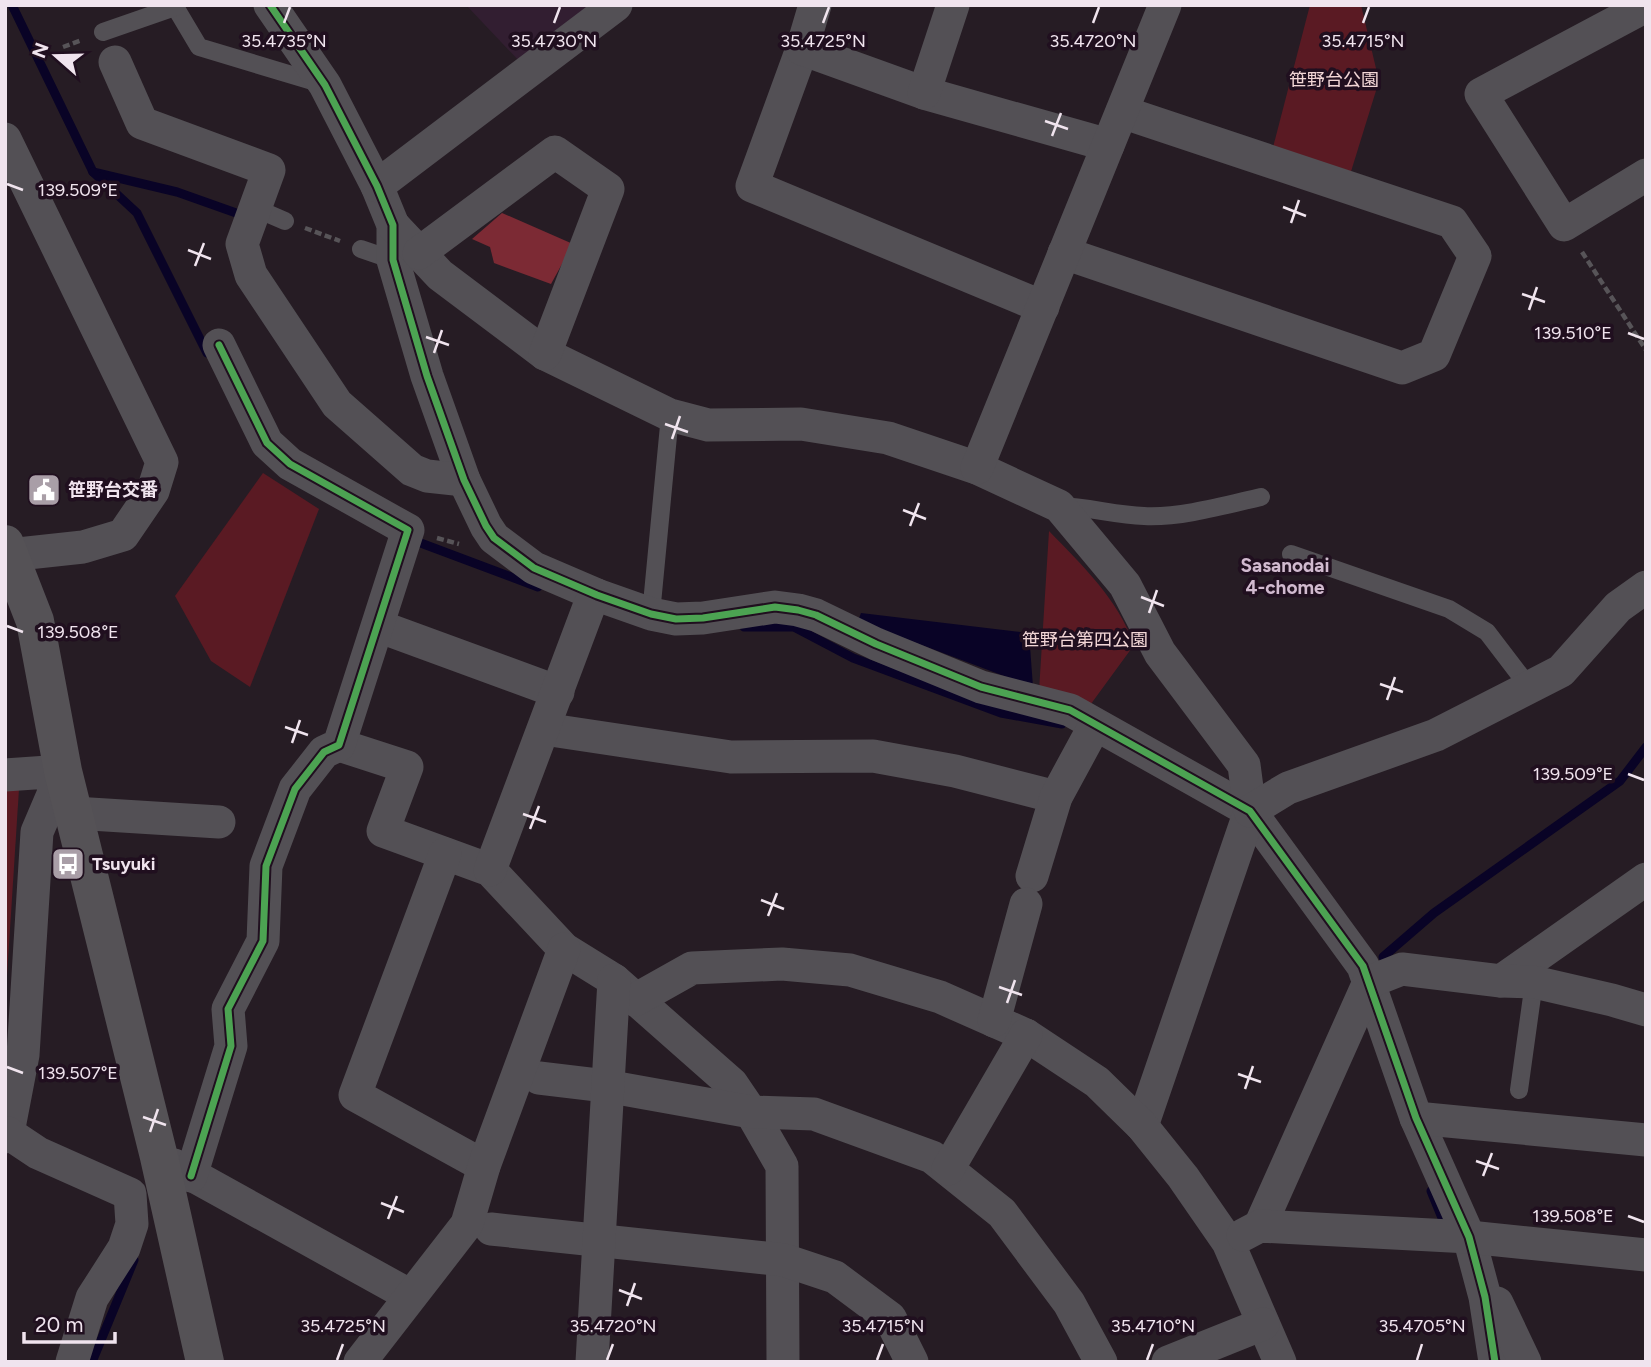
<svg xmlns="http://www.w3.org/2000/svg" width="1651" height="1367" font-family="Figtree,'Noto Sans JP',sans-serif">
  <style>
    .built { fill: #321e31 }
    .green { fill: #5a1a23 }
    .forest { fill: #7c2a34 }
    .water { fill: #090326 }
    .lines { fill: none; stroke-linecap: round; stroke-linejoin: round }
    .stream { stroke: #090326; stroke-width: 9 }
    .path { stroke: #575458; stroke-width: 4.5; stroke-dasharray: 7 3.5; stroke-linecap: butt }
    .lane { stroke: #535055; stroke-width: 18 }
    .street { stroke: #535055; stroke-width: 33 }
    .secondary { stroke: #555256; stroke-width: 38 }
    .cycleway-casing { stroke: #200f1f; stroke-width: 11 }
    .cycleway { stroke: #4ca352; stroke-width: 7 }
    .ticks { fill: none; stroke: #f0e4ee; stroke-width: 2.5 }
    .labels { text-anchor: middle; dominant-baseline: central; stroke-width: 7; stroke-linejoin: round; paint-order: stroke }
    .park-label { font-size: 18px; fill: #f2d6d6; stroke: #200f1f }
    .poi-label { font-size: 18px; font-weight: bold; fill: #f0e4ee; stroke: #200f1f; text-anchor: start }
    .neighbourhood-label { font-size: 19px; font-weight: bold; fill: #d1bacf; stroke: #200f1f }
    .ticks-label { font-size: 18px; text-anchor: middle; fill: #f0e4ee; stroke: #200f1f; stroke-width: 7; stroke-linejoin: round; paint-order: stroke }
  </style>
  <rect width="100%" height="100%" fill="#261c24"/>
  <polygon class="built" points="466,5 592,5 521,63"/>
  <g class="green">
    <polygon points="1310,5 1361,5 1379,81 1349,178 1271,155"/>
    <polygon points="263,473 319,509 250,687 211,661 175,596"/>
    <path d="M1049 531C1082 565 1118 599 1134 645L1088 708 1039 691Z"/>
    <polygon points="5,789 19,789 5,1007"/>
  </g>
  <polygon class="forest" points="502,213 573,244 551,284 494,263 490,247 472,239"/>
  <polygon class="water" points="861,613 1029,633 1033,687 858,621"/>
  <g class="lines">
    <g class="stream">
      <polyline points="12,5 93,172 177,192 239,214"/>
      <polyline points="93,172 137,213 207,353"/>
      <polyline points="410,539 538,587"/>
      <polyline points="744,627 794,627 853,658 1001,713 1062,724"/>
      <polyline points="1383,957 1434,913 1620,781 1646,747"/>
      <polyline points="1431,1191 1447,1230"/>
      <polyline points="92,1362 134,1260"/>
    </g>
    <g class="path">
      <polyline points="63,47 82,40"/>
      <polyline points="305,228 340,241"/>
      <polyline points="1582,252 1646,350"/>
      <polyline points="437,538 459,544"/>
    </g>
    <g class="lane">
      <polyline points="174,5 199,47 322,84"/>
      <polyline points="103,32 175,7"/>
      <polyline points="255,208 285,221"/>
      <polyline points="361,249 393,260"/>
      <path d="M1059 506C1089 507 1115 515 1144 516 1180 518 1226 505 1261 497"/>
      <polyline points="1291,554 1449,609 1487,632 1529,687"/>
      <polyline points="651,614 670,415"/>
      <polyline points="1519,1090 1534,982"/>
    </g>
    <g class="street">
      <polyline points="270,5 325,85 377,186 393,225 393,260 427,376 464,480 486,526 494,538 534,568 597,595 651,614 676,619 703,618 775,607 798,610 816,615 876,644 981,687 1070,710 1250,811 1363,966 1416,1118 1469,1237 1485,1297 1495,1362"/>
      <polyline points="815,5 802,49 752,186 1043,307"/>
      <polyline points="1646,6 1481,94 1564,225 1646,175"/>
      <polyline points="802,49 924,93 1108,145"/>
      <polyline points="115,62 142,123 269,170 242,244 251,275 337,404 412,470 427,476 464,480"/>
      <polyline points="924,93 953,5"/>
      <polyline points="5,139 162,462 153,491 123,535 83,547 9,555"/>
      <polyline points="377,186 616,5"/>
      <polyline points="393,225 440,275 545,354 670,415 708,425 801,424 888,438 977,468 1059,506 1125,585 1160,653 1244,765 1250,811 1142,1126"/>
      <polyline points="419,253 555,152 608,189 545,354"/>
      <polyline points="1064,253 1402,368 1434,355 1475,256 1452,222 1122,112"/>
      <polyline points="977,468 1165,5"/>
      <polyline points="378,626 558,692"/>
      <polyline points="544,729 731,757 873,756 955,771 1056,797"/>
      <polyline points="339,745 407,767 383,831 490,870 564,949 614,980 732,1084 751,1112 782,1166 783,1362"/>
      <polyline points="5,775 63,771 37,832 23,1055 8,1133 5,1137"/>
      <polyline points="1250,811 1288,788 1436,735 1561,671 1618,607 1646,587"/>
      <polyline points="74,813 219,822"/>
      <polyline points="445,854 355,1095 484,1166"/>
      <polyline points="490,870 590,604 597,595"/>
      <polyline points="1032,876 1056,797 1095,725"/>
      <polyline points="1501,981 1646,879"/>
      <polyline points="635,1000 692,968 782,964 850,970 940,997 1026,1035 1097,1082 1142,1126 1183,1177 1228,1242 1280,1362"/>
      <polyline points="994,1021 1026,904"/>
      <polyline points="539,1078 606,1086 751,1112 814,1114 932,1157 1002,1213 1069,1303 1101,1362"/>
      <polyline points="1416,1118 1646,1140"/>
      <polyline points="8,1133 38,1153 130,1194 132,1224 124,1248 92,1298 72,1362"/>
      <polyline points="174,1165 409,1295"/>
      <polyline points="948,1169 1026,1035"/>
      <polyline points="191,1176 231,1046 228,1009 263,941 266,866 295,789 324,752 339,745 408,530 290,464 267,443 219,345"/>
      <polyline points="1260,1226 1369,982 1402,969 1501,981 1534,982 1612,1000 1646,1010"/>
      <polyline points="491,1229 784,1260 835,1277 890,1318 912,1362"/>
      <polyline points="1243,1235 1260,1226 1469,1237 1646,1255"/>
      <polyline points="1497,1303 1525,1362"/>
      <polyline points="360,1362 467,1224 484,1166 564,949"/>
      <polyline points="592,1362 614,980"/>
      <polyline points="1168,1362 1263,1324"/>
    </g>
    <polyline class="secondary" points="5,544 35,621 63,771 159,1157 205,1362"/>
    <defs>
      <g id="cycleway">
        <polyline points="270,5 325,85 377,186 393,225 393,260 427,376 464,480 486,526 494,538 534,568 597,595 651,614 676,619 703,618 775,607 798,610 816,615 876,644 981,687 1070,710 1250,811 1363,966 1416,1118 1469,1237 1485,1297 1495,1362"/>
        <polyline points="191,1176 231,1046 228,1009 263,941 266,866 295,789 324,752 339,745 408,530 290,464 267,443 219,345"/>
      </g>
    </defs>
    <use href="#cycleway" class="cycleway-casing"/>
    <use href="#cycleway" class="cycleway"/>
  </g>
  <path class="ticks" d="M284 23 290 7M554 23 560 7M823 23 829 7M1093 23 1099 7M1363 23 1369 7M1045 121 1068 129M1052 136 1061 113M7 184 23 190M1283 207 1306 216M1291 223 1299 200M188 250 211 259M195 266 204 243M1522 294 1545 302M1529 310 1537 287M1628 333 1644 339M426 337 449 345M434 353 442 330M665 424 688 432M672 439 680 416M903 510 926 519M910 526 919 503M1141 597 1164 606M1149 613 1157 590M7 626 23 632M1380 684 1403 692M1387 700 1395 677M285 727 308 735M292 743 300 720M1628 774 1644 780M523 814 546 822M530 829 539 806M761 900 784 909M768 916 777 893M999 987 1022 995M1007 1003 1015 980M7 1067 23 1073M1238 1074 1261 1082M1245 1089 1253 1066M143 1117 166 1125M150 1132 158 1109M1476 1161 1499 1169M1483 1176 1492 1153M381 1203 404 1212M1628 1216 1644 1222M388 1219 397 1196M619 1290 642 1299M627 1306 635 1283M337 1360 343 1344M607 1360 613 1344M877 1360 883 1344M1147 1360 1153 1344M1417 1360 1422 1344"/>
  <defs>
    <symbol id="civic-square" viewBox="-11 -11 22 22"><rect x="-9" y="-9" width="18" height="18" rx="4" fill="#a99ea7" stroke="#200f1f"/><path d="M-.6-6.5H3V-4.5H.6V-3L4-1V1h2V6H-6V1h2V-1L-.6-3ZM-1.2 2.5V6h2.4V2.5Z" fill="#fff"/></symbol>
    <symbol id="bus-square" viewBox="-11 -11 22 22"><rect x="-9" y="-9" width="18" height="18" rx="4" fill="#a99ea7" stroke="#200f1f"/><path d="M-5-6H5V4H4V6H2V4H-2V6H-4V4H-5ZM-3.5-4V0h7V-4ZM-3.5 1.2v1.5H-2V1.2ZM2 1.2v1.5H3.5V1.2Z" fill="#fff"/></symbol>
  </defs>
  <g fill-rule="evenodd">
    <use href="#civic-square" x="25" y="471" width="38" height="38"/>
    <use href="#bus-square" x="49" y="845" width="38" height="38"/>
  </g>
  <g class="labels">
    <g class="park-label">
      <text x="1334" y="80">笹野台公園</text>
      <text x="1085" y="640">笹野台第四公園</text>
    </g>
    <g class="poi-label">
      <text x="68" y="490">笹野台交番</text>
      <text x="92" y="864">Tsuyuki</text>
    </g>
    <g class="neighbourhood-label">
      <text x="1285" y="565">Sasanodai<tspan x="1285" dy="22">4-chome</tspan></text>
    </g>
  </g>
  <g class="ticks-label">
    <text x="284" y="47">35.4735°N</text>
    <text x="554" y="47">35.4730°N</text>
    <text x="823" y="47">35.4725°N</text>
    <text x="1093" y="47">35.4720°N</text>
    <text x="1363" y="47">35.4715°N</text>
    <text x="78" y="196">139.509°E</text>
    <text x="1573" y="339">139.510°E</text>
    <text x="78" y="638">139.508°E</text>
    <text x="1573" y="780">139.509°E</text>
    <text x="78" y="1079">139.507°E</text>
    <text x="1573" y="1222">139.508°E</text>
    <text x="343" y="1332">35.4725°N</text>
    <text x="613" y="1332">35.4720°N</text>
    <text x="883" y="1332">35.4715°N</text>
    <text x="1153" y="1332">35.4710°N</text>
    <text x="1422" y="1332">35.4705°N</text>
  </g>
  <rect width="1651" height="1367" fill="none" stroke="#f0e4ee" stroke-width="14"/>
  <g transform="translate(56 56) rotate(290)" stroke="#200f1f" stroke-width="5" paint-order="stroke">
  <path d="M0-5L12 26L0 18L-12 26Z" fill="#f0e4ee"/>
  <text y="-10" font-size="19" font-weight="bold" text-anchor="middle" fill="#f0e4ee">N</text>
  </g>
  <path d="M24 1332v10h91v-10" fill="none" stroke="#f0e4ee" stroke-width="3.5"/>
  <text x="35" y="1332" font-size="21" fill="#f0e4ee" stroke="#200f1f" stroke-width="5" paint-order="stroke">20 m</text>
</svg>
